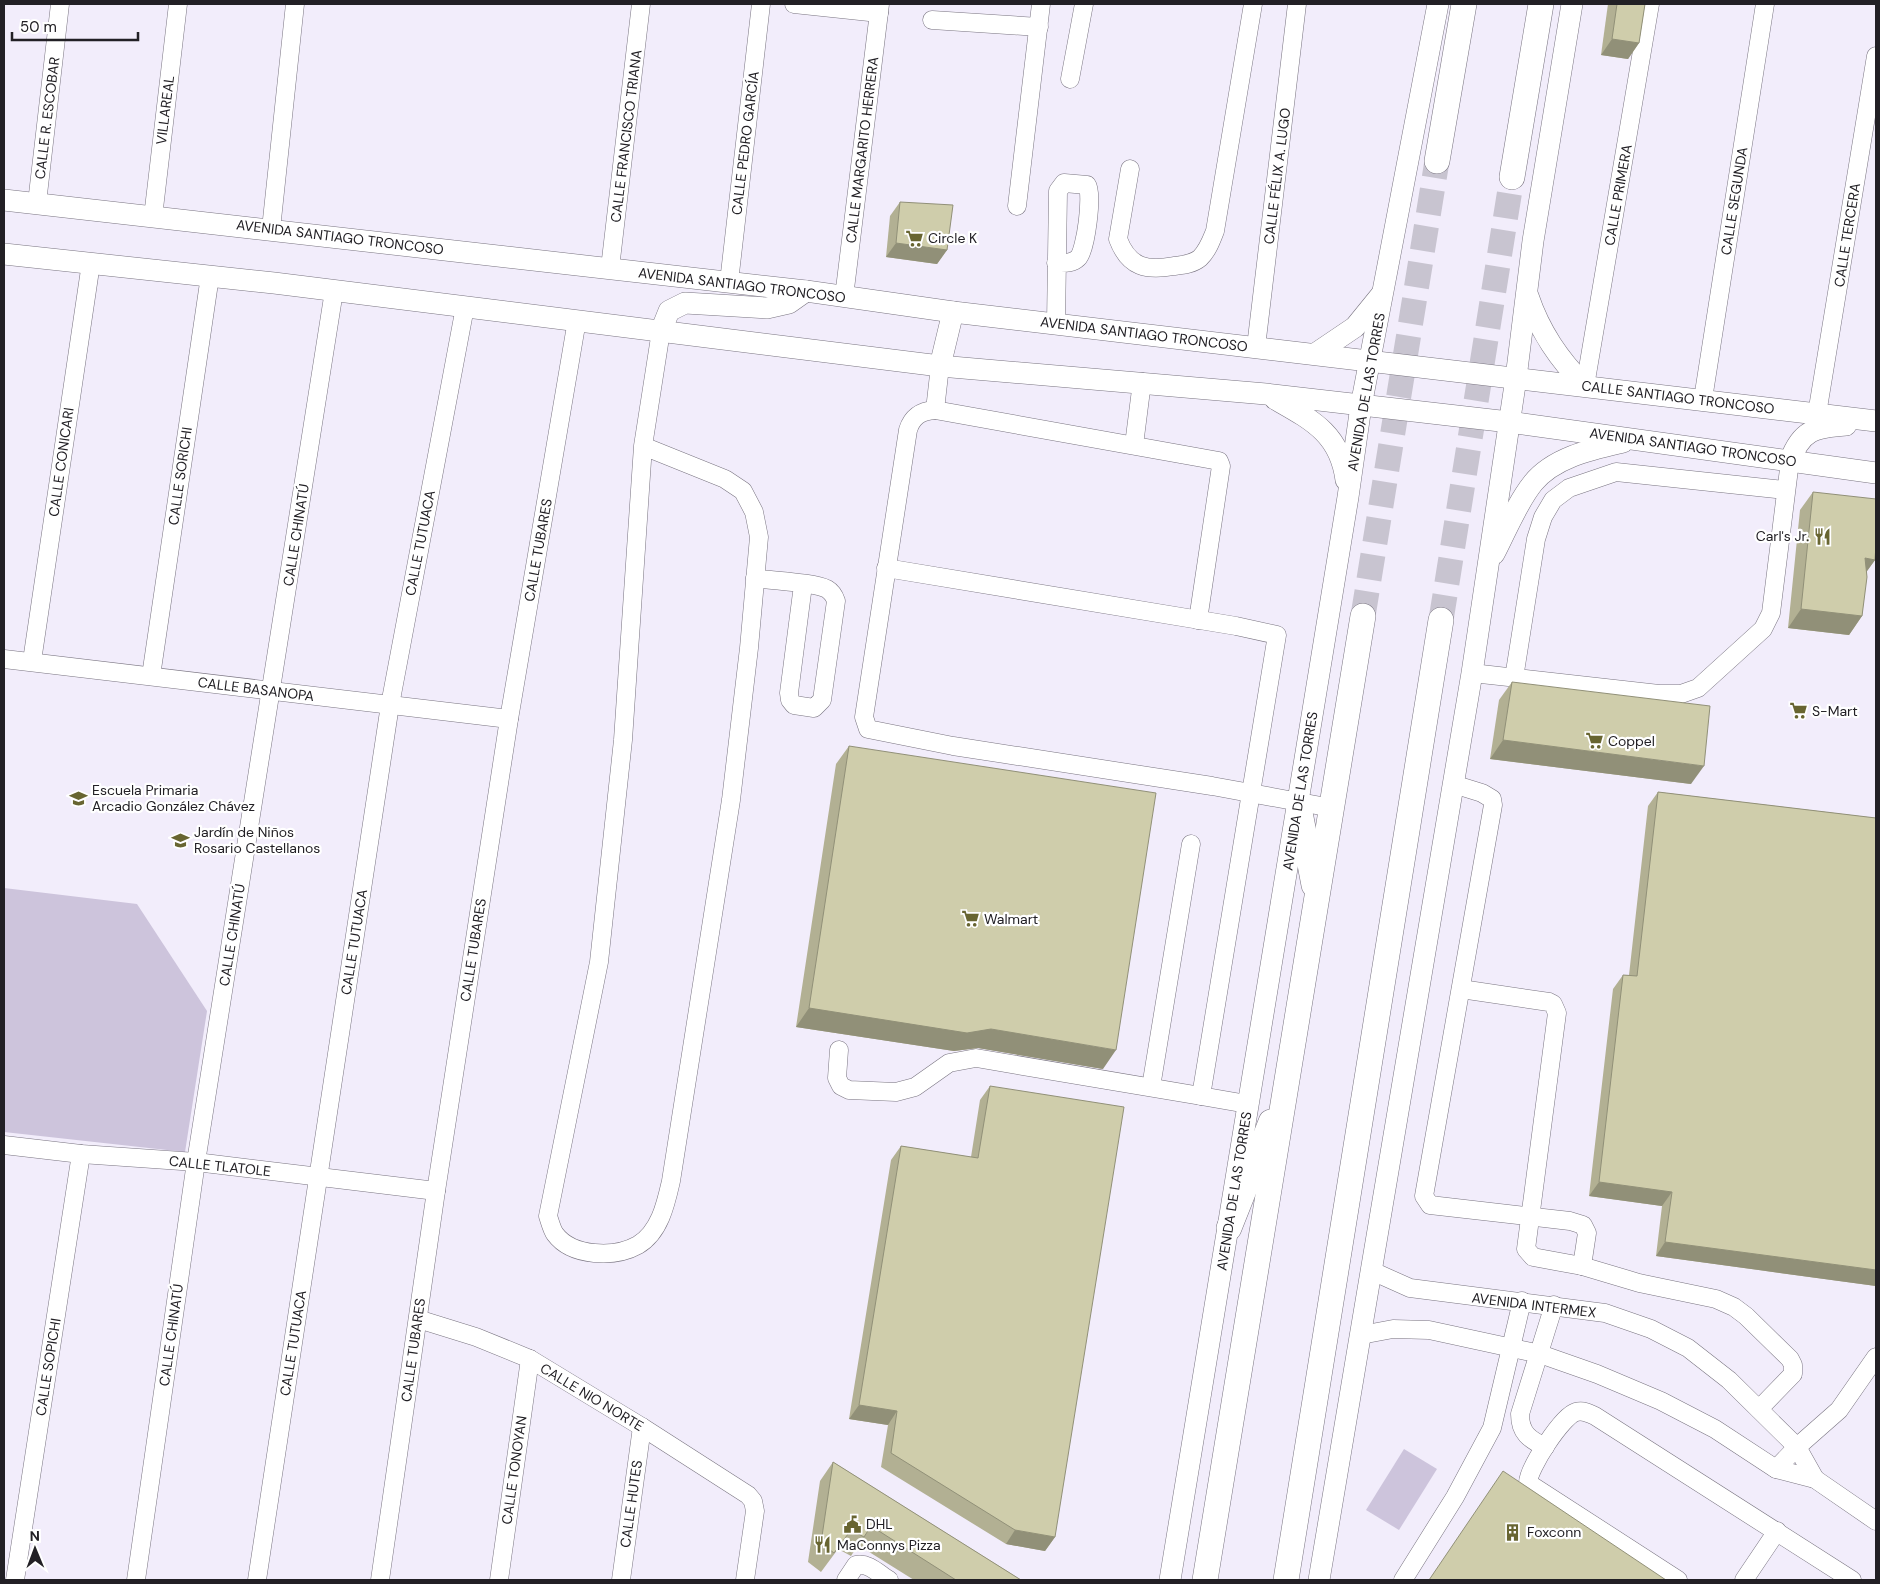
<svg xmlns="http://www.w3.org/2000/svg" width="1880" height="1584" font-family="'DM Sans',sans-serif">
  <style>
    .green { fill: #cdc4dc }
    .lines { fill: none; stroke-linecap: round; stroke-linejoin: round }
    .highway-tunnel { stroke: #c8c4d0; stroke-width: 25; stroke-dasharray: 25 12; stroke-linecap: butt }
    .minor-casing { stroke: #797480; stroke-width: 19 }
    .major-casing { stroke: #797480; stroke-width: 22 }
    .highway-casing { stroke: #797480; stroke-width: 26 }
    .minor { stroke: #fff; stroke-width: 18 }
    .major { stroke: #fff; stroke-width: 21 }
    .highway { stroke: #fff; stroke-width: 25 }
    .wall { fill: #b2b093 }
    .shaded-wall { fill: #919078 }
    .building { fill: #cfcdab; stroke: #919078 }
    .labels { text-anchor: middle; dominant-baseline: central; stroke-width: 4.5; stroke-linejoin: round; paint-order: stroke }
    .street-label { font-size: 14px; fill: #222025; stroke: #fff }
    .poi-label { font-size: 14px; fill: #222025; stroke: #fff; text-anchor: start }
  </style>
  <rect width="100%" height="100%" fill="#f2edfb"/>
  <g class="green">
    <polygon points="4,888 137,904 207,1011 185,1152 4,1132"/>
    <polygon points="1404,1449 1437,1469 1399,1530 1366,1510"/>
  </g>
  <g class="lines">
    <g class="highway-tunnel">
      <polyline points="1363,616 1437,161"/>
      <polyline points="1441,620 1512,177"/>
    </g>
    <defs>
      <g id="minor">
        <polyline points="794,4 879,13"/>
        <polyline points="932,20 1039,27"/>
        <polyline points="1070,79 1084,4"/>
        <path d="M1130 169 1118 239C1129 268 1147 271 1174 266 1183 265 1193 264 1200 258 1208 250 1211 241 1215 231L1253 4"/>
        <polyline points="37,203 60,4"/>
        <polyline points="1017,206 1041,4"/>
        <polyline points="153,217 178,4"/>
        <polyline points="271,229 295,4"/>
        <path d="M1056 263C1064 263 1072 264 1078 258 1086 250 1093 193 1087 185L1064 183 1058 191 1056 324"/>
        <polyline points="610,268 641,4"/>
        <polyline points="729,282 761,4"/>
        <polyline points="844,297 880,4"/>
        <polyline points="1256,347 1297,4"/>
        <path d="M940 366 935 410C920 411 912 417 908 430L864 717 868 729 953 746 1212 786 1332 808"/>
        <polyline points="1585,386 1650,4"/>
        <polyline points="1703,399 1765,4"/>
        <polyline points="935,410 1219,461 1221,466 1198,620"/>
        <polyline points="1817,414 1876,56"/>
        <polyline points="1134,445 1142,382"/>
        <path d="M643 446 725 479 743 491 754 512 759 537 749 648 731 800 671 1181C666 1203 660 1232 638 1245 615 1258 572 1257 555 1234 552 1230 550 1222 548 1216L599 962 623 740 643 446 661 331"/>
        <polyline points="886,568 1236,626 1277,635 1201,1096 1247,1104"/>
        <path d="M755 578C772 581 813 582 827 589 832 592 834 595 836 601L822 700 814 708 794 705 790 700 789 693 803 585"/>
        <polyline points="4,659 509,719"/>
        <polyline points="32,661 91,263"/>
        <polyline points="1472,673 1659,694 1681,694 1698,688 1763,629 1771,613 1790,461"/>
        <polyline points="151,676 210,276"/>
        <polyline points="1514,678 1536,539 1543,517 1553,500 1569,488 1616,472 1785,490"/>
        <polyline points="1453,784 1482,793 1492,799 1493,805 1424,1196 1430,1205 1570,1221 1583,1225 1587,1233 1582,1266"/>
        <polyline points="1461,989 1549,1002 1553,1004 1557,1013 1526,1249 1533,1257 1582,1266 1639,1283 1716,1299 1734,1307 1746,1316 1790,1359 1793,1365 1793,1374 1759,1409"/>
        <polyline points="839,1050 837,1078 841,1086 849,1090 896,1092 915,1087 949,1063 976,1058 1201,1096"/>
        <polyline points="1151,1087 1191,844"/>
        <polyline points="4,1145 81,1154 196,1162 436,1191"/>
        <polyline points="1372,1271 1410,1288 1605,1313 1651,1329 1688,1348 1729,1380 1797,1447 1815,1479"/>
        <polyline points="418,1319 476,1337 530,1359 642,1427 748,1495 753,1501 755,1511 745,1580"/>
        <polyline points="1361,1335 1393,1329 1429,1330 1540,1354 1597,1374 1661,1401 1715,1429 1776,1469 1815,1479 1876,1521"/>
        <path d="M1545 1447C1529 1439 1520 1433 1520 1414L1554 1305"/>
        <polyline points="1776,1469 1797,1447 1839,1410 1876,1357"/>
        <polyline points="15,1580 81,1154"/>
        <polyline points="136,1580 196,1162 334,291"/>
        <polyline points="257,1580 390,705 465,307"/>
        <polyline points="380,1580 436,1191 509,719 577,320"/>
        <polyline points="499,1580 530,1359"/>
        <polyline points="621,1580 642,1427"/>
        <path d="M846 1580 856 1565C868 1562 879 1574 889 1580"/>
        <polyline points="1403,1580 1455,1497 1492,1428 1522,1301"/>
        <path d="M1678 1580 1528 1483C1528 1469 1562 1416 1576 1412 1583 1410 1589 1413 1595 1416L1852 1580"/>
        <polyline points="1744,1580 1777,1531"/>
      </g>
      <g id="major">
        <polyline points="4,200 806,291 953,312 1876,421"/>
        <polyline points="4,254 274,283 940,366 1266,394 1509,422 1876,473"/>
        <path d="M1528 296C1540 332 1559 359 1585 386"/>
        <polyline points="661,331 669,311 685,303 767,308 789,303 806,291"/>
        <polyline points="1315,354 1355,327 1381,295"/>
        <polyline points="940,366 953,312"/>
        <path d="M1275 399C1312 420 1340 434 1346 480"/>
        <path d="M1790 461C1801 430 1815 427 1846 425"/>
        <path d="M1494 554C1506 531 1517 503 1533 483 1554 457 1593 449 1623 442"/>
        <polyline points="1170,1580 1348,497 1361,406 1438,4"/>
        <polyline points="1319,1580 1472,673 1516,378 1533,241 1572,4"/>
      </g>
      <g id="highway">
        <polyline points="1437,161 1464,4"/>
        <polyline points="1512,177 1541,4"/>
        <polyline points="1298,802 1314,885"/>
        <polyline points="1229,1228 1271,1122"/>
        <polyline points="1205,1580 1363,616"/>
        <polyline points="1286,1580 1441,620"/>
      </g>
    </defs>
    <use href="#minor" class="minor-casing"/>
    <use href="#major" class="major-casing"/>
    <use href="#highway" class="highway-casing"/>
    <use href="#minor" class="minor"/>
    <use href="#major" class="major"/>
    <use href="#highway" class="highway"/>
  </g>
  <g class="wall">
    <polygon points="1608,4 1645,4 1639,43 1628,59 1601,55"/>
    <polygon points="900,202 947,250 937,264 886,257 890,216"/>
    <polygon points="1813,492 1875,560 1867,571 1862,616 1849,635 1788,628 1800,510"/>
    <polygon points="1512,682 1691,784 1490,759 1499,700"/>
    <polygon points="849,746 1103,1069 978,1048 954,1051 796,1027 836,764"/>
    <polygon points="1658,792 1876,818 1876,1286 1656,1256 1662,1206 1589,1196 1613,989 1623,975 1629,975 1648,806"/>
    <polygon points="990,1086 1055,1537 1045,1551 1006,1544 881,1467 888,1425 849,1419 891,1160 901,1146 971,1157 980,1100"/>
    <polygon points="833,1462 1021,1580 914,1580 858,1545 851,1556 838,1549 821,1572 808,1562 820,1481"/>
  </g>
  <g class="shaded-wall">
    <polygon points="1612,39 1639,43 1628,59 1601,55"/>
    <polygon points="896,243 947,250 937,264 886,257"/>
    <polygon points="1865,558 1875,560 1862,578"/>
    <polygon points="1801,609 1862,616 1849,635 1788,628"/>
    <polygon points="1503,740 1704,766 1691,784 1490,759"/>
    <polygon points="809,1008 991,1029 1116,1050 1103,1069 978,1048 954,1051 796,1027"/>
    <polygon points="1599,1182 1672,1192 1662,1206 1589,1196"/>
    <polygon points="1665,1242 1876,1270 1876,1286 1656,1256"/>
    <polygon points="859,1405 897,1411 888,1425 849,1419"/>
    <polygon points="1015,1530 1055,1537 1045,1551 1006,1544"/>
  </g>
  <g class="building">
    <polygon points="1617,4 1645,4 1639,43 1612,39"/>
    <polygon points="900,202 953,205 947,250 896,243"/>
    <polygon points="1813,492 1876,499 1876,545 1875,560 1865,558 1867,577 1862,616 1801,609"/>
    <polygon points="1512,682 1710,706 1704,766 1503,740"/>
    <polygon points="849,746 1156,793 1116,1050 991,1029 967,1033 809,1008"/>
    <polygon points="1658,792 1876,818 1876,1270 1665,1242 1672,1192 1599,1182 1623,975 1637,976"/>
    <polygon points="990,1086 1124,1107 1055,1537 1015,1530 891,1453 897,1411 859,1405 901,1146 978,1158"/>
    <polygon points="833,1462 1021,1580 956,1580 871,1526 864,1537 851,1530 834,1553 821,1543"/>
    <polygon points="1503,1471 1666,1580 1429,1580"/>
  </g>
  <defs>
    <symbol id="supermarket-bare" viewBox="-9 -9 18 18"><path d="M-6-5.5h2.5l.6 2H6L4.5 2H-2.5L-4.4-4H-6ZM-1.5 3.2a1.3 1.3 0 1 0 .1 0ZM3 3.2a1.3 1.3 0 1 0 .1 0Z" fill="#686531" stroke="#fff" stroke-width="2.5" paint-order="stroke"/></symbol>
    <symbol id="restaurant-bare" viewBox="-9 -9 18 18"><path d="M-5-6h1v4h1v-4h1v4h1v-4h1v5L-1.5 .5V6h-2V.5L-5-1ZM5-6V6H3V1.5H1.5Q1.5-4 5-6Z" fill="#686531" stroke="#fff" stroke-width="2.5" paint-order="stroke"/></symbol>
    <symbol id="school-bare" viewBox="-9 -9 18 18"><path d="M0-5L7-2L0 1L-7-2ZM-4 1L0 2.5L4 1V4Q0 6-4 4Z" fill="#686531" stroke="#fff" stroke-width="2.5" paint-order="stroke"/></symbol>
    <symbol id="civic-bare" viewBox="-9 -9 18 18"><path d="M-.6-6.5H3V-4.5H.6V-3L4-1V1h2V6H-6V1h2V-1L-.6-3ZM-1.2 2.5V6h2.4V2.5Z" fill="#686531" stroke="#fff" stroke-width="2.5" paint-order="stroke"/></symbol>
    <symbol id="building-bare" viewBox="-9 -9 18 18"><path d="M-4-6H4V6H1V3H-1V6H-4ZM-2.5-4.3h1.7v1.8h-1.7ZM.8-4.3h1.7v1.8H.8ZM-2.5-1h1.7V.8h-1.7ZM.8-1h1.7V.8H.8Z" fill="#686531" stroke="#fff" stroke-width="2.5" paint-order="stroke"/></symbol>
  </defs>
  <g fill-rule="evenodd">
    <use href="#supermarket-bare" x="902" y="226" width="25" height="25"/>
    <use href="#restaurant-bare" x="1810" y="524" width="25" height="25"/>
    <use href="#supermarket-bare" x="1786" y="698" width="25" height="25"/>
    <use href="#supermarket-bare" x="1582" y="728" width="25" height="25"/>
    <use href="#school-bare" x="66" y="786" width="25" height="25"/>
    <use href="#school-bare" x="168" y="828" width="25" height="25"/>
    <use href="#supermarket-bare" x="958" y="906" width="25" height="25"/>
    <use href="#civic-bare" x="840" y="1512" width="25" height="25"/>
    <use href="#building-bare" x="1500" y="1520" width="25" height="25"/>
    <use href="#restaurant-bare" x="810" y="1532" width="25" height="25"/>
  </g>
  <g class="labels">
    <g class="street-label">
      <text transform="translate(165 110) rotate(-83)">VILLAREAL</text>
      <text transform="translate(47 118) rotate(-83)">CALLE R. ESCOBAR</text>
      <text transform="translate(626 136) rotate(-83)">CALLE FRANCISCO TRIANA</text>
      <text transform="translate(745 143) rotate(-83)">CALLE PEDRO GARCÍA</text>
      <text transform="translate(862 150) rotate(-83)">CALLE MARGARITO HERRERA</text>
      <text transform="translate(1277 176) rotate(-83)">CALLE FÉLIX A. LUGO</text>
      <text transform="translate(1618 195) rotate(-80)">CALLE PRIMERA</text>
      <text transform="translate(1734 201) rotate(-81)">CALLE SEGUNDA</text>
      <text transform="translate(1847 235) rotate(-81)">CALLE TERCERA</text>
      <text transform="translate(340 237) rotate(7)">AVENIDA SANTIAGO TRONCOSO</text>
      <text transform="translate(742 285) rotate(7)">AVENIDA SANTIAGO TRONCOSO</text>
      <text transform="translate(1144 334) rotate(7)">AVENIDA SANTIAGO TRONCOSO</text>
      <text transform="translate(1366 392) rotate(-80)">AVENIDA DE LAS TORRES</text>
      <text transform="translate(1678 397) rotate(7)">CALLE SANTIAGO TRONCOSO</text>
      <text transform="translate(1693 447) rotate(8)">AVENIDA SANTIAGO TRONCOSO</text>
      <text transform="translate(61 462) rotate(-82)">CALLE CONICARI</text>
      <text transform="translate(180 476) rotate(-82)">CALLE SORICHI</text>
      <text transform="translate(296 535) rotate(-81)">CALLE CHINATÚ</text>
      <text transform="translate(420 543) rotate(-79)">CALLE TUTUACA</text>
      <text transform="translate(538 550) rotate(-80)">CALLE TUBARES</text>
      <text transform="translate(256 689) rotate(7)">CALLE BASANOPA</text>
      <text transform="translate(1300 791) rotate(-81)">AVENIDA DE LAS TORRES</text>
      <text transform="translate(232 935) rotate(-81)">CALLE CHINATÚ</text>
      <text transform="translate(354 942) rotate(-81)">CALLE TUTUACA</text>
      <text transform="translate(473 950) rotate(-81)">CALLE TUBARES</text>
      <text transform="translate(220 1166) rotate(6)">CALLE TLATOLE</text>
      <text transform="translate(1234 1191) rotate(-81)">AVENIDA DE LAS TORRES</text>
      <text transform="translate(1534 1305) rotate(7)">AVENIDA INTERMEX</text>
      <text transform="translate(171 1335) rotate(-82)">CALLE CHINATÚ</text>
      <text transform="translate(293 1343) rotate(-81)">CALLE TUTUACA</text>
      <text transform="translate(413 1350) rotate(-82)">CALLE TUBARES</text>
      <text transform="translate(48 1367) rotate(-81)">CALLE SOPICHI</text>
      <text transform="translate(592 1397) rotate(31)">CALLE NIO NORTE</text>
      <text transform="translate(514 1470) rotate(-82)">CALLE TONOYAN</text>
      <text transform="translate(631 1504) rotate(-82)">CALLE HUTES</text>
    </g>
    <g class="poi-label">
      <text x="928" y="238">Circle K</text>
      <text x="1809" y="536" text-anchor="end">Carl's Jr.</text>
      <text x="1812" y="711">S-Mart</text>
      <text x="1608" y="741">Coppel</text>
      <text x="92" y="790">Escuela Primaria<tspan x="92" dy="16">Arcadio González Chávez</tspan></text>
      <text x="194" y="832">Jardín de Niños<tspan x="194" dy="16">Rosario Castellanos</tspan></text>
      <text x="984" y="919">Walmart</text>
      <text x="866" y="1524">DHL</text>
      <text x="1527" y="1532">Foxconn</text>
      <text x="837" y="1545">MaConnys Pizza</text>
    </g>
  </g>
  <rect width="1880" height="1584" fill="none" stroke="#222025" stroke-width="10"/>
  <g transform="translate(35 1549) rotate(359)" stroke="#ffffff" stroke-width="4" paint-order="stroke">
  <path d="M0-4L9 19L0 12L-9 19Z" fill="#222025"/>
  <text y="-8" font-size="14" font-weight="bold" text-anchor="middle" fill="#222025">N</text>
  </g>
  <path d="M12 32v8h126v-8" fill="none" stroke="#222025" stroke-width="2.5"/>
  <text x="20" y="32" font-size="15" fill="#222025" stroke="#ffffff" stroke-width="4" paint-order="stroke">50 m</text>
</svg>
